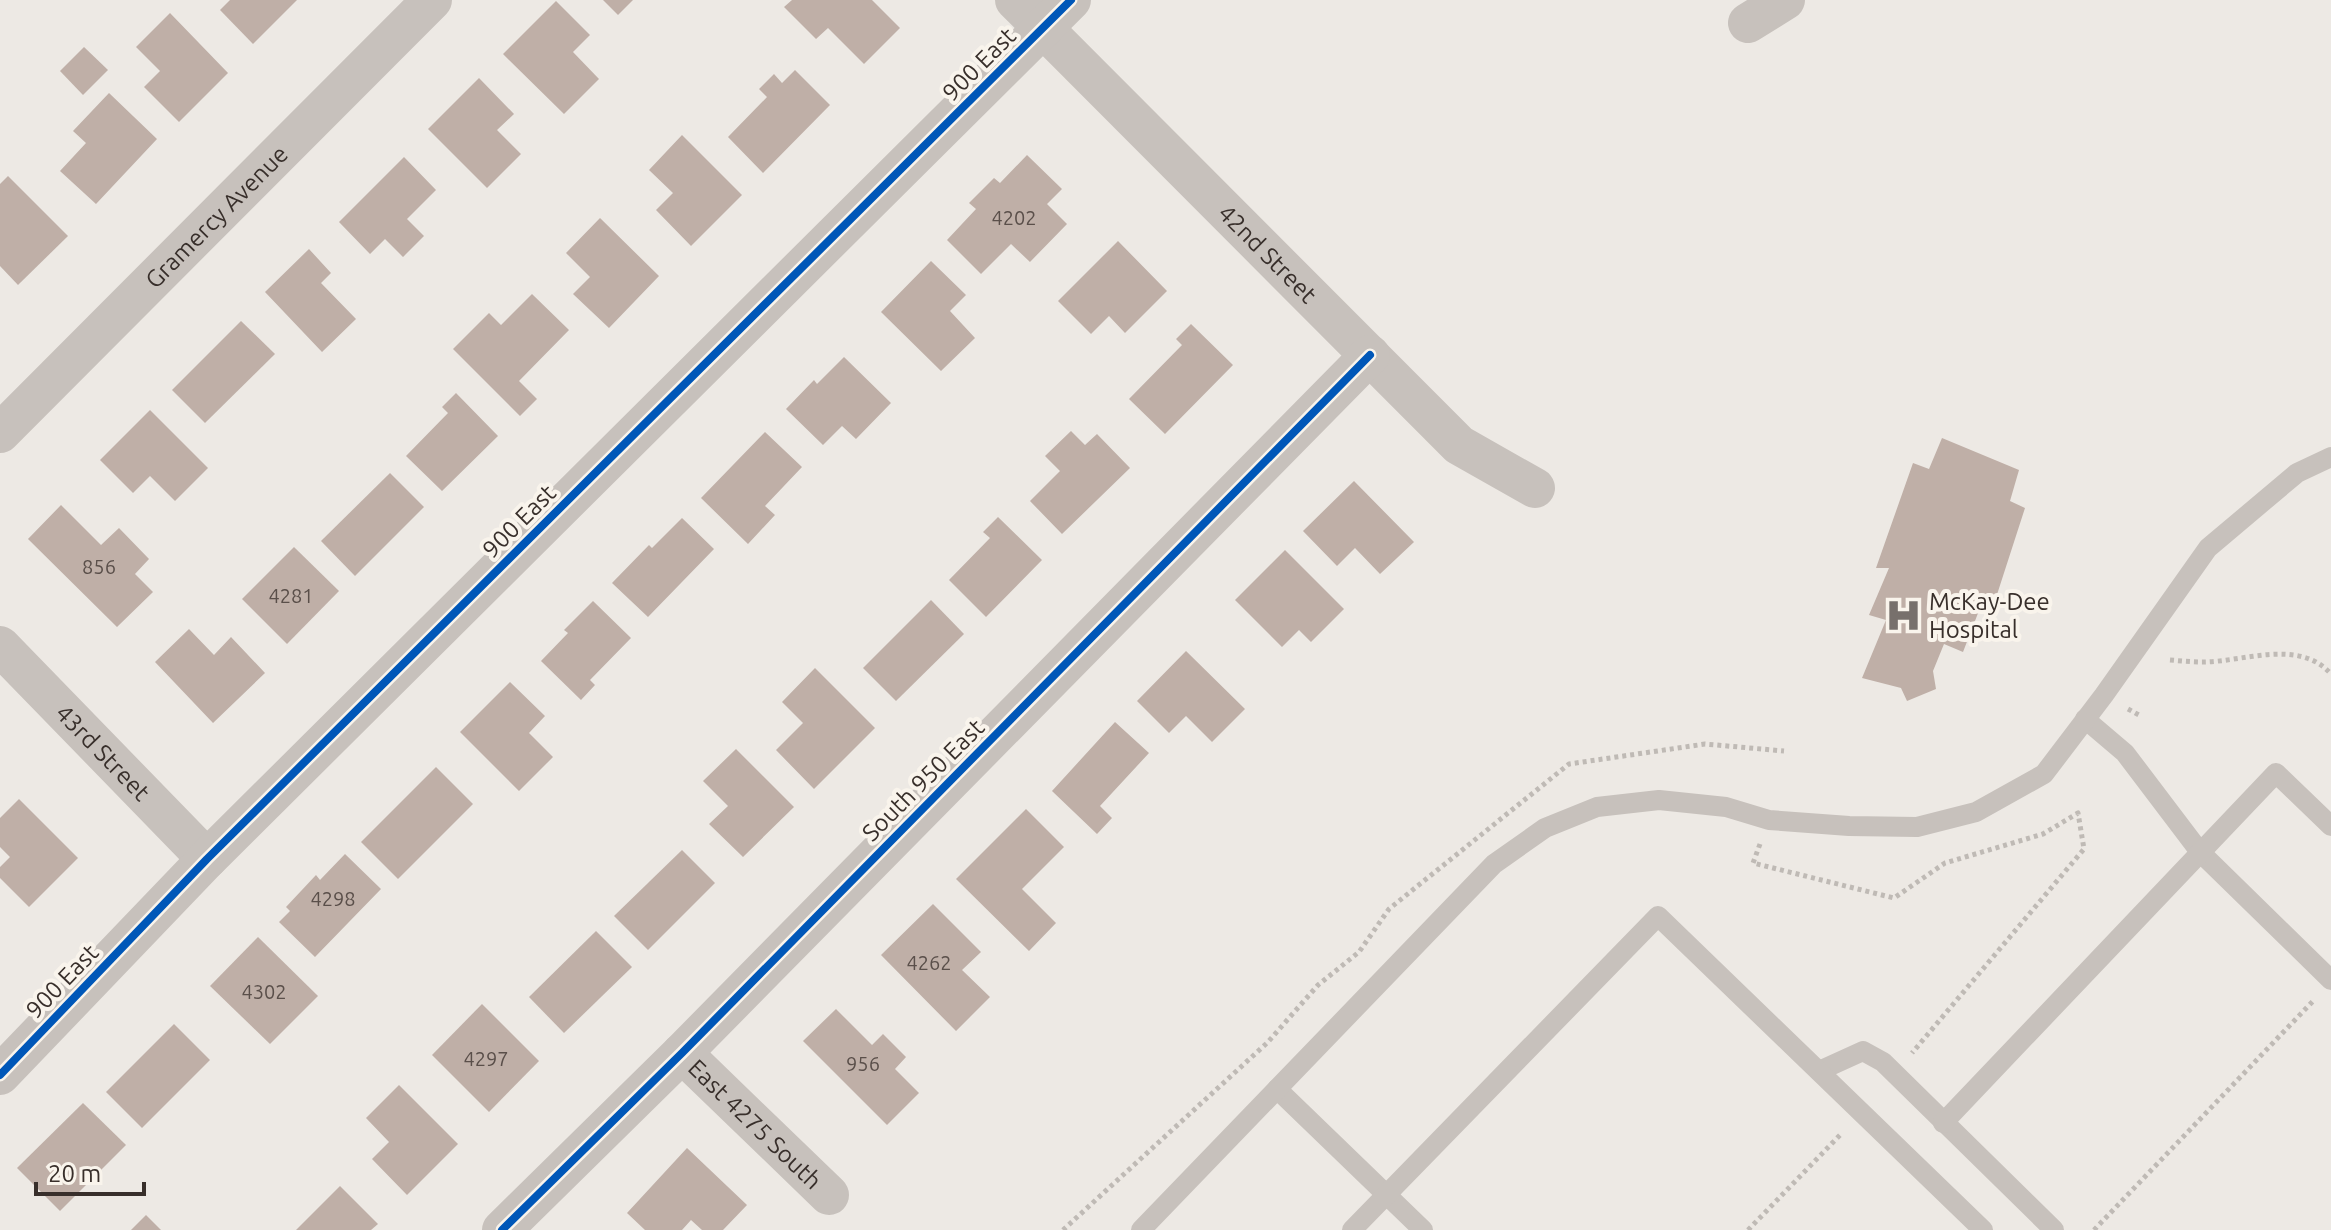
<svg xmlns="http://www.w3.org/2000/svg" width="2331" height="1230" font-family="Ubuntu,sans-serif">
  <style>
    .building { fill: #bfafa7 }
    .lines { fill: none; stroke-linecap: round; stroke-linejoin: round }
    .path { stroke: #bfbab5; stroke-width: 5; stroke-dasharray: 4 4; stroke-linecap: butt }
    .service { stroke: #c7c1bc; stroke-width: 20 }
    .minor { stroke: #c7c1bc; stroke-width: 40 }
    .cycleway-casing { stroke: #f9f4ec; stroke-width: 13 }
    .cycleway { stroke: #0057b8; stroke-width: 8 }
    .labels { text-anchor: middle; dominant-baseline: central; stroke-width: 8; stroke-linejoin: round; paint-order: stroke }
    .number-label { font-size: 20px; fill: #5a4f4a }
    .street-label { font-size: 24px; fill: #382f2b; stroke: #f9f4ec }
    .poi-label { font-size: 24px; fill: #382f2b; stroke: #f9f4ec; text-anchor: start }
  </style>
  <rect width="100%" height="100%" fill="#ede9e4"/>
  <g class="building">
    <polygon points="230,0 297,0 253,44 220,10"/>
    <polygon points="603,0 633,0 618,15"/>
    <polygon points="792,0 872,0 900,28 864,64 828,28 816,39 784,7"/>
    <polygon points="556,1 590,35 573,52 599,79 564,114 503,54"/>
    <polygon points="170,13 228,73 179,122 144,87 160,71 136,47"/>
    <polygon points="84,47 108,70 83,95 60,71"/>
    <polygon points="795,70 830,105 763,173 728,137 767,97 759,89 774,74 782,83"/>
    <polygon points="479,78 514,114 497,130 521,154 487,188 428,129"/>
    <polygon points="109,93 157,139 96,204 60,171 86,143 73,131"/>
    <polygon points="682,135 742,195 691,246 656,210 673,193 649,170"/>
    <polygon points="1027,155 1062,189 1047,204 1067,224 1030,262 1011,244 981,274 947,240 976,209 969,203 994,178 1000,183"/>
    <polygon points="404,157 436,190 407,219 424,236 403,257 385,239 370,254 339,222"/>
    <polygon points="8,176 68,236 18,285 0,266 0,184"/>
    <polygon points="600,218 659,276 609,328 573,294 590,277 566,253"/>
    <polygon points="1118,241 1167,291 1125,333 1109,316 1091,334 1058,301"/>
    <polygon points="309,249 331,273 321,283 356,319 322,352 265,292"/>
    <polygon points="931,261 966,295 950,311 975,338 941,371 881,312"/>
    <polygon points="532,294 569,330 519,381 537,399 520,416 453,349 489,313 501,325"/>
    <polygon points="241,321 275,354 205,423 172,390"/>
    <polygon points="1191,324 1233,365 1165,434 1129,399 1182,345 1176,339"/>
    <polygon points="844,357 891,403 856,439 842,426 823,445 786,409 814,380 817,384"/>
    <polygon points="456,393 498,436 442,491 406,456 448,413 442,407"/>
    <polygon points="150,410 208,468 175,501 150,476 133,493 100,460"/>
    <polygon points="1071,431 1085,445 1097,434 1130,468 1062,534 1030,501 1060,471 1045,456"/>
    <polygon points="765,432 802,467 765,506 775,515 748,544 701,498"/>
    <polygon points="1942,438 2019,470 2010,501 2025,508 1992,610 1980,608 1963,652 1944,644 1933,671 1936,689 1907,701 1901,688 1862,678 1886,620 1869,615 1889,568 1876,568 1913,463 1929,469"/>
    <polygon points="390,473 424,507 355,576 321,541"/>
    <polygon points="1354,481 1414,542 1380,574 1355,548 1337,566 1303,531"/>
    <polygon points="61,505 101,545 119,528 149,559 135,574 153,592 117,627 28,539"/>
    <polygon points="998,517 1042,560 986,617 949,580 990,538 983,532"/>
    <polygon points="682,518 714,549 648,617 612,583 649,545 652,548"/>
    <polygon points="294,547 339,591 287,644 242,599"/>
    <polygon points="1285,550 1344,609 1311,642 1299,630 1282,647 1235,600"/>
    <polygon points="931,600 964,634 896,701 863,668"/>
    <polygon points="593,601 631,638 590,680 595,685 581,700 541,661 568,633 564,630"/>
    <polygon points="189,629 214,655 231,637 265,673 213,723 155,662"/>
    <polygon points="1186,651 1245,709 1212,742 1186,716 1169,733 1137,701"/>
    <polygon points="815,668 875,728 814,789 776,750 803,723 782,702"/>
    <polygon points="510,682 545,716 529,733 553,757 519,791 460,732"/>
    <polygon points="1115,722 1149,753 1100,806 1112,818 1097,834 1052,791"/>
    <polygon points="736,749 794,807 743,857 709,824 728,806 703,781"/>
    <polygon points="436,767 473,804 398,879 361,842"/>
    <polygon points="19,799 78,858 29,907 0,878 0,867 10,857 0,847 0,818"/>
    <polygon points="1026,809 1064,847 1022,889 1056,923 1029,951 956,879"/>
    <polygon points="682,850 715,883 648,950 614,916"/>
    <polygon points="345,854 381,889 315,957 279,922 290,911 286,907 316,875 320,880"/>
    <polygon points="933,904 981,952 962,970 990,997 956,1031 881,955"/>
    <polygon points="596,931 632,967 564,1033 529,997"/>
    <polygon points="258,937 318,996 270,1044 210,986"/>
    <polygon points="482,1004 539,1061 489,1112 432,1055"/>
    <polygon points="836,1009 872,1045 883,1034 906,1057 895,1069 919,1093 887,1125 803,1041"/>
    <polygon points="174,1024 210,1060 142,1128 106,1092"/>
    <polygon points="399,1085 458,1144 407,1195 372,1159 389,1142 366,1118"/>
    <polygon points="83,1103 126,1145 60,1211 17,1168"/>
    <polygon points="687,1148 747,1205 723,1230 702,1230 691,1220 682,1230 645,1230 627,1213"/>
    <polygon points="340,1186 378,1224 371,1230 296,1230"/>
    <polygon points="146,1215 161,1230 131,1230"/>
  </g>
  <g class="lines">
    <g class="path">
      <path d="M2170 660C2181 661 2192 662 2203 662 2243 662 2299 638 2331 674"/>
      <polyline points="2128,709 2139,715"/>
      <polyline points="1760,844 1753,863 1894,898 1945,863 2043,834 2078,813 2084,849 1912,1053"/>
      <polyline points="1063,1230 1267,1043 1318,985 1359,952 1389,909 1569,764 1705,744 1784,751"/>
      <polyline points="1748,1230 1842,1133"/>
      <polyline points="2094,1230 2315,999"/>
    </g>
    <g class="service">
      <polyline points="2085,719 2125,753 2200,852 2331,980"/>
      <polyline points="1819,1071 1863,1051 1883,1062 2054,1230"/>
      <polyline points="1277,1089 1423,1230"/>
      <polyline points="1943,1123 2276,773 2331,826"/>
      <polyline points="1141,1230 1494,864 1545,828 1597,807 1659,800 1726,807 1769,820 1849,826 1917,827 1976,812 2044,774 2104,695 2208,548 2297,473 2331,457"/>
      <polyline points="1352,1230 1658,916 1983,1230"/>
    </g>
    <g class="minor">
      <path id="s1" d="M1015 0 1459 445 1535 488"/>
      <polyline points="1748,23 1785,0"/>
      <path id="s2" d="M0 433 432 0"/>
      <path id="s3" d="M0 646 207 859"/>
      <path id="s4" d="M682 1053 829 1195"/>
      <polyline points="0,1075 207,859 1071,0"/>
      <polyline points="502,1230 682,1053 1370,355"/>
    </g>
    <defs>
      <g id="cycleway">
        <polyline points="0,1075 207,859 1071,0"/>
        <polyline points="502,1230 682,1053 1370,355"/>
      </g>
    </defs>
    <use href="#cycleway" class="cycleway-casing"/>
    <use href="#cycleway" class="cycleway"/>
  </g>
  <defs>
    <symbol id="hospital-bare" viewBox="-9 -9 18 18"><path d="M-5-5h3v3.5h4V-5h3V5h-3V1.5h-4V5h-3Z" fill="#77706c" stroke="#f9f4ec" stroke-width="2.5" paint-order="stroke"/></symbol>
  </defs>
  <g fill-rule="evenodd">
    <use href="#hospital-bare" x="1878" y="590" width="51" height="51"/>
  </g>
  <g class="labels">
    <g class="number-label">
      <text x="1014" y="217">4202</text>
      <text x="99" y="566">856</text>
      <text x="291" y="595">4281</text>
      <text x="333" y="898">4298</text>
      <text x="929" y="962">4262</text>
      <text x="264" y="991">4302</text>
      <text x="486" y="1058">4297</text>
      <text x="863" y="1063">956</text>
    </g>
    <g class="street-label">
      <text transform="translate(979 64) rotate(-45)">900 East</text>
      <text stroke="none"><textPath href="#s2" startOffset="306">Gramercy Avenue</textPath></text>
      <text stroke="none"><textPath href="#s1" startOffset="358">42nd Street</textPath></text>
      <text transform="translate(519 521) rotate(-45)">900 East</text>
      <text stroke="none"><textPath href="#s3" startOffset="148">43rd Street</textPath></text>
      <text transform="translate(923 780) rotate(-45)">South 950 East</text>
      <text transform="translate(62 981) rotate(-46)">900 East</text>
      <text stroke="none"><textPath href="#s4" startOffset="102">East 4275 South</textPath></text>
    </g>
    <g class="poi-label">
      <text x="1929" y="601">McKay-Dee<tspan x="1929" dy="28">Hospital</tspan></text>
    </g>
  </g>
  <path d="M36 1182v12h108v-12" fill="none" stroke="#382f2b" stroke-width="4"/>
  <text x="48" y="1182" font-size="24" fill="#382f2b" stroke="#f9f4ec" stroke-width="6" paint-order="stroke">20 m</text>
</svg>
